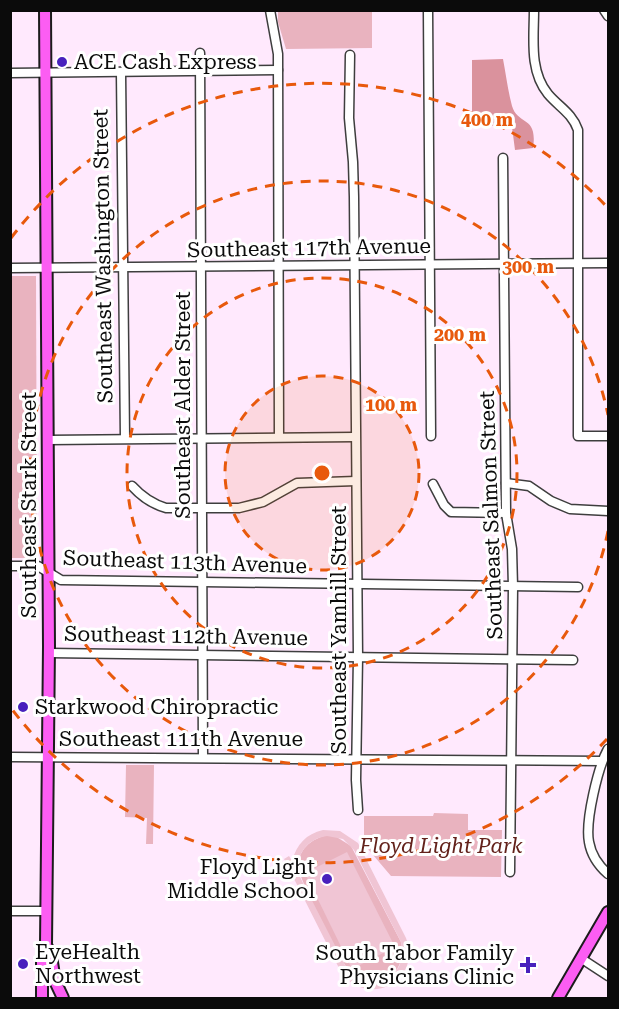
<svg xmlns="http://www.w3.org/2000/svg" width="619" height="1009" font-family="'Roboto Serif',serif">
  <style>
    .green { fill: #e9b3bf }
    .forest { fill: #da929d }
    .pitch { fill: #f0c5d4; fill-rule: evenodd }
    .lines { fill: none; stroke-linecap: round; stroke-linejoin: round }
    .minor-casing { stroke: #3e3e3e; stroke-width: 11 }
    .major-casing { stroke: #1c1c1c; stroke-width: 14 }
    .minor { stroke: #fff; stroke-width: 8 }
    .major { stroke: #fc5df3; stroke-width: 10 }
    .ring { fill: none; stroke: #e8590c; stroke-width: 3; stroke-dasharray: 10 8 }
    .poi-dot { fill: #4821bd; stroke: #fff; stroke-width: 2 }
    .labels { text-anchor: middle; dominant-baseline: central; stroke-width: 6; stroke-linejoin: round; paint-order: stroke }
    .poi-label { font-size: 21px; fill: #0b0b0b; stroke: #fff; text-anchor: start }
    .street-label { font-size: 21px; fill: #0b0b0b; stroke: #fff }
    .park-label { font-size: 21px; font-style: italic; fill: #63221b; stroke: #fff }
    .centre { fill: #e8590c; stroke: #fff; stroke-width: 3 }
    .ring-label { font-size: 18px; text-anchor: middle; font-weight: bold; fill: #e8590c; stroke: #fff; stroke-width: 6; stroke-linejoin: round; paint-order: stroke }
  </style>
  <rect width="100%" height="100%" fill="#ffe9fd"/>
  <g class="green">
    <polygon points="278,11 372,11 372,48 286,49 278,22"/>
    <polygon points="11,276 36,276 37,558 11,558"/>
    <polygon points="126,765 154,765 153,844 146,844 147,818 125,817"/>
    <polygon points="434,813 468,814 468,830 502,830 501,877 391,876 368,849 364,849 364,816 433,816"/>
    <path d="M324 836H335L351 846 401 942C408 971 379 997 354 977 343 968 298 879 298 865 299 850 310 840 324 836Z"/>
  </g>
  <path class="forest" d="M503 59C506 75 508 91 512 106 518 126 538 115 533 148L515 150 512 127 503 125 475 127 472 114V60Z"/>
  <g class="pitch">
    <path d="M323 830 340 831 358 843 406 938C422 980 371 1008 342 974L284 859 289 856 292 861C297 844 306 834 323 830ZM327 836 343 839 354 850 401 942C409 977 373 997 348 971L300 877C294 856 306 839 327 836Z"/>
    <polygon points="347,852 395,947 352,969 305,873"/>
  </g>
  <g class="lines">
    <defs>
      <g id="minor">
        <polyline points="270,10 278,54 279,437"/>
        <polyline points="428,10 431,436"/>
        <path d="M534 10C534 38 529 71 548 94 559 107 572 113 578 130V436H608"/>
        <polyline points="604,10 608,16"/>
        <polyline points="200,53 203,757"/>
        <polyline points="350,55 349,118 353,162 354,197 358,657 356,780 358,810"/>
        <polyline points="10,73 278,70"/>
        <polyline points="121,73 125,438"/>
        <polyline points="503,158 506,513 512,549 513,587 510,872"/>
        <polyline points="10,268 608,263"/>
        <polyline points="48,440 355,437"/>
        <polyline points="506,483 529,486 551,501 570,509 608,511"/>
        <polyline points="433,484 444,505 451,512 506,513"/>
        <path d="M132 486C142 497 152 504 166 508H239L263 502 297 483 356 481"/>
        <polyline points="10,566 38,566 61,580 578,587"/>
        <polyline points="49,653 573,660"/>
        <path d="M608 749C598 767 585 821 589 842 591 854 599 866 608 874"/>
        <polyline points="10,757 602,761"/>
        <polyline points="10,911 47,911"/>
        <polyline points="582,959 608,976"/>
      </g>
      <g id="major">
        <polyline points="46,945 51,956 55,981 63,998"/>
        <polyline points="42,998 42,956 46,945 49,646 45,10"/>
        <polyline points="558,998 608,912"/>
      </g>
    </defs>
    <use href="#minor" class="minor-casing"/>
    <use href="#major" class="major-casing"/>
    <use href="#minor" class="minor"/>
    <use href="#major" class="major"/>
  </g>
  <circle cx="322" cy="473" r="97" fill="#e8590c" fill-opacity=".12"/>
  <g class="ring">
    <circle cx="322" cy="473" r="97"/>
    <circle cx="322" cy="473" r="195"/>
    <path d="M608 531A292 292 0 1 1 608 415"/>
    <path d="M607 739A390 390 0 0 1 11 708M11 238A390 390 0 0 1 607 207"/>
  </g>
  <g class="poi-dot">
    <circle cx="62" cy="62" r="6"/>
    <circle cx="23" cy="707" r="6"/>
    <circle cx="327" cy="879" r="6"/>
    <circle cx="23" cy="964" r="6"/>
    <path d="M525 956h6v6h6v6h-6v6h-6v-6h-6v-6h6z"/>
  </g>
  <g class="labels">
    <g class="poi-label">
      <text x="74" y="62">ACE Cash Express</text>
      <text x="35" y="707">Starkwood Chiropractic</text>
      <text x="315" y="867" text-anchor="end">Floyd Light<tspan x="315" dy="24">Middle School</tspan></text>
      <text x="35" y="952">EyeHealth<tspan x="35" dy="24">Northwest</tspan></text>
      <text x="514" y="953" text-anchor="end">South Tabor Family<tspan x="514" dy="24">Physicians Clinic</tspan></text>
    </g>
    <g class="street-label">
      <text transform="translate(309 248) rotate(-1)">Southeast 117th Avenue</text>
      <text transform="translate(103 256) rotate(-91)">Southeast Washington Street</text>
      <text transform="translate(183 405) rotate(-90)">Southeast Alder Street</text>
      <text transform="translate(29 505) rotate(-90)">Southeast Stark Street</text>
      <text transform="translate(491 515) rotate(-92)">Southeast Salmon Street</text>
      <text transform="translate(185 562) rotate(2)">Southeast 113th Avenue</text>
      <text transform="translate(339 630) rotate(-90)">Southeast Yamhill Street</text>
      <text transform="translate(186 636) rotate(1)">Southeast 112th Avenue</text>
      <text x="181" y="739">Southeast 111th Avenue</text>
    </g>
    <g class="park-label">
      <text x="441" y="846">Floyd Light Park</text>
    </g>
  </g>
  <circle cx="322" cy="473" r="9" class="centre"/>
  <g class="ring-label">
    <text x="487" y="126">400 m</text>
    <text x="528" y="273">300 m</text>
    <text x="460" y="341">200 m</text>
    <text x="391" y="411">100 m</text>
  </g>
  <rect width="619" height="1009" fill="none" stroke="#0b0b0b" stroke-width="24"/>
</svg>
